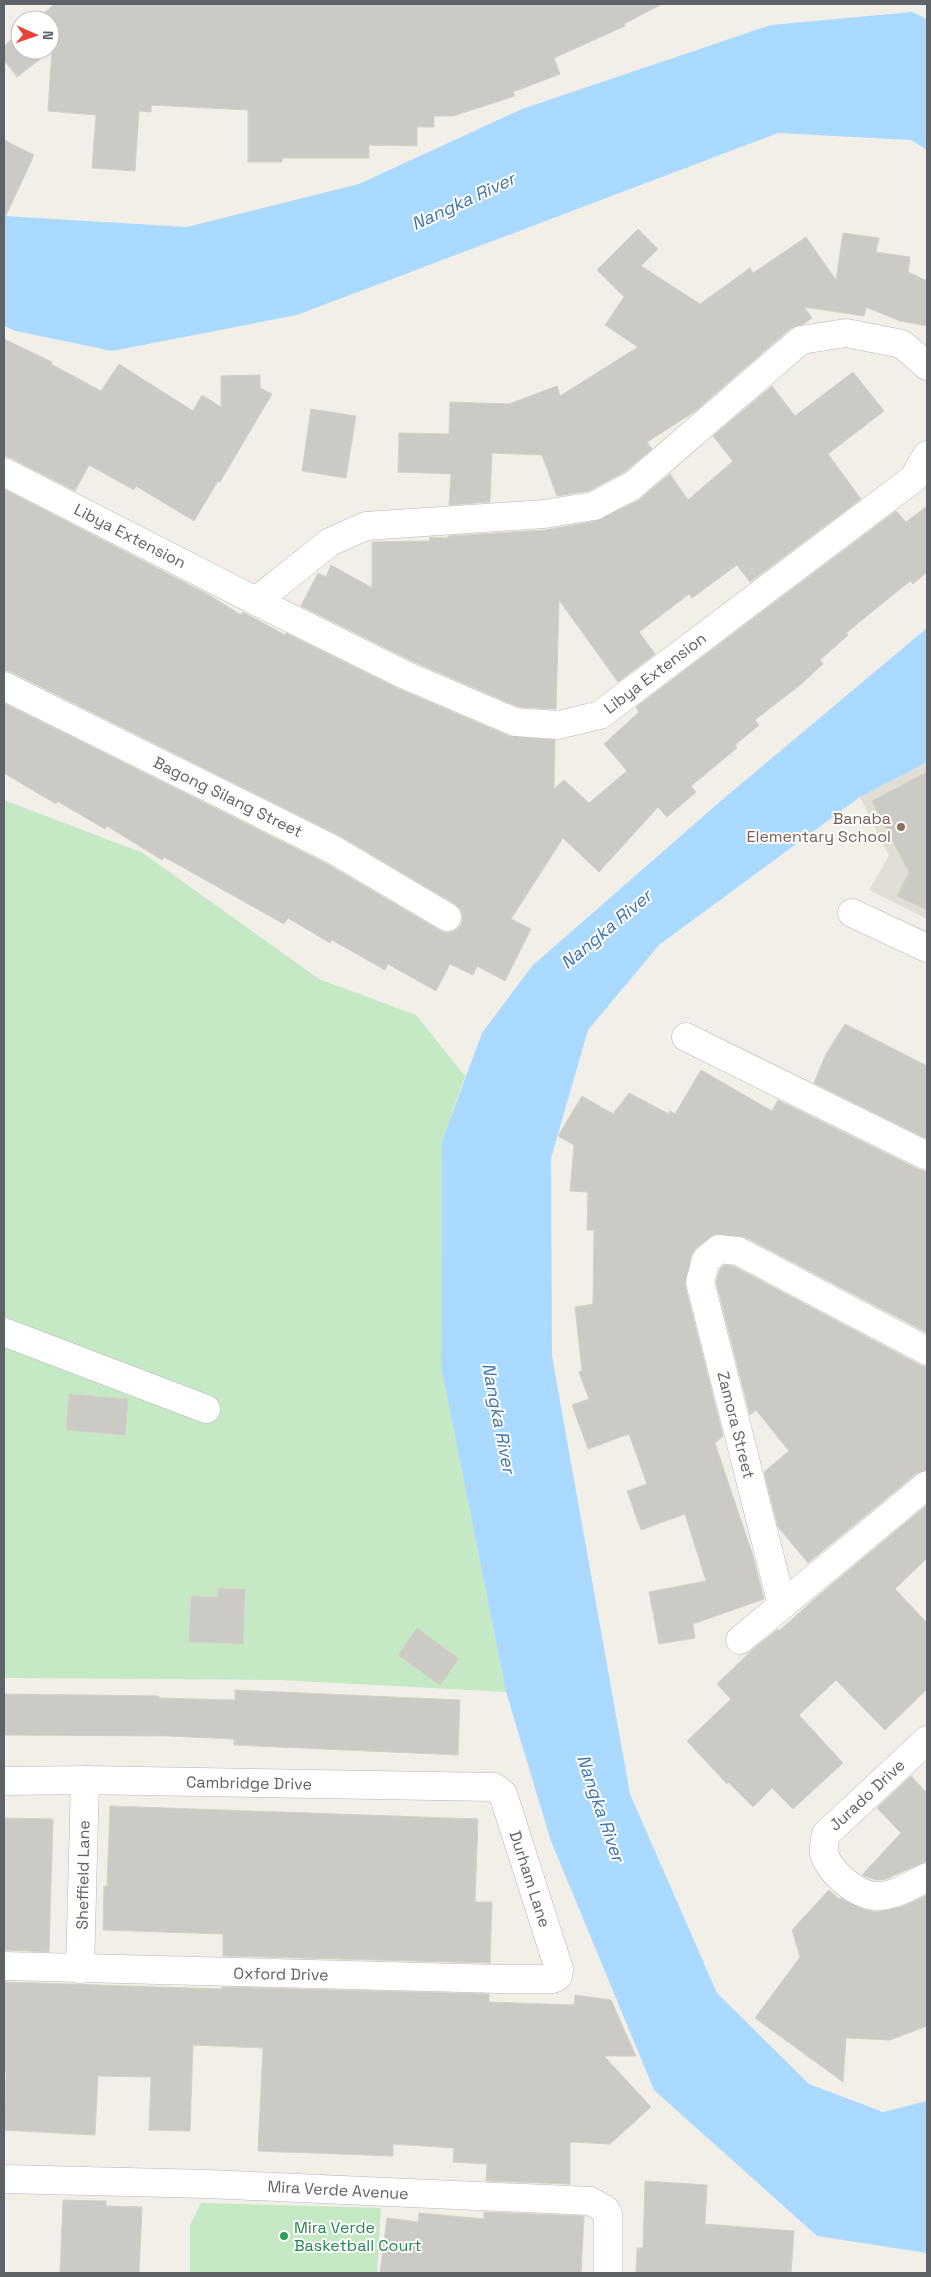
<svg xmlns="http://www.w3.org/2000/svg" width="931" height="2277" font-family="'Space Grotesk',sans-serif">
  <style>
    .education { fill: #e1ded6 }
    .green { fill: #c5e8c5 }
    .water { fill: #aadaff }
    .building { fill: #cccac5; stroke: #d6d1c6 }
    .lines { fill: none; stroke-linecap: round; stroke-linejoin: round }
    .minor-casing { stroke: #b5b8bc; stroke-width: 29 }
    .minor { stroke: #fff; stroke-width: 28 }
    .education-dot { fill: #8d6e63; stroke: #fff; stroke-width: 2 }
    .leisure-dot { fill: #2e9e5b; stroke: #fff; stroke-width: 2 }
    .labels { text-anchor: middle; dominant-baseline: central; stroke-width: 4; stroke-linejoin: round; paint-order: stroke }
    .street-label { font-size: 16px; fill: #5f6368; stroke: #fff }
    .education-label { font-size: 16px; fill: #785e54; stroke: #fff; text-anchor: end }
    .leisure-label { font-size: 16px; fill: #27864d; stroke: #fff; text-anchor: start }
    .water-label { font-size: 18px; font-style: italic; fill: #4174aa; stroke: #fff }
  </style>
  <rect width="100%" height="100%" fill="#f1efe8"/>
  <polygon class="education" points="927,762 927,919 869,890 889,856 860,797"/>
  <g class="green">
    <polygon points="4,800 143,853 319,979 416,1015 465,1076 442,1141 441,1366 506,1692 280,1680 4,1678"/>
    <polygon points="201,2203 381,2208 377,2273 190,2273 190,2225"/>
  </g>
  <g class="water">
    <polygon points="912,12 927,19 927,150 911,140 778,133 297,315 112,351 16,331 4,326 4,216 187,227 359,184 522,109 771,25"/>
    <polygon points="927,628 927,762 860,797 659,945 588,1030 551,1158 552,1356 630,1794 717,1993 809,2084 883,2112 927,2101 927,2253 817,2236 654,2090 551,1841 506,1692 441,1366 442,1141 482,1033 532,966 723,799"/>
  </g>
  <g class="building">
    <polygon points="55,4 662,4 624,24 625,26 554,58 560,74 513,92 515,96 453,116 434,116 434,127 417,127 417,146 369,145 369,158 282,158 282,162 248,162 248,110 151,105 151,112 139,111 135,171 92,168 96,115 48,111 52,50 17,77 4,60 4,46 20,32 20,50 50,50 50,20 35,20"/>
    <polygon points="4,140 34,155 4,220"/>
    <polygon points="638,229 658,249 641,266 700,304 750,268 753,273 806,237 836,280 843,233 879,238 876,252 910,257 908,272 927,281 927,326 900,321 866,307 864,316 804,307 812,318 804,324 791,328 694,412 647,442 652,449 623,473 589,491 557,496 542,455 492,453 490,502 449,505 451,474 398,472 399,433 449,434 450,402 509,404 557,386 560,396 638,347 605,325 624,297 597,270"/>
    <polygon points="4,339 52,362 51,364 101,391 119,364 193,411 202,395 221,407 221,376 260,375 260,388 272,394 220,482 218,481 194,521 136,486 134,490 89,465 75,491 11,458 4,456"/>
    <polygon points="853,372 884,411 828,454 861,499 750,582 737,565 692,598 689,594 639,632 655,654 618,682 559,600 556,709 519,707 412,661 301,606 318,573 326,577 331,565 372,588 372,542 429,541 430,537 448,538 448,536 545,530 596,521 639,500 670,474 688,500 733,461 713,436 772,386 795,416"/>
    <polygon points="311,409 356,416 346,478 302,471"/>
    <polygon points="4,489 209,595 241,615 243,612 285,635 286,633 399,689 509,736 555,740 554,789 564,780 589,803 627,771 604,744 639,712 636,707 896,511 906,522 927,506 927,572 913,584 910,581 846,633 848,635 820,660 823,664 800,685 755,720 759,725 735,745 737,748 691,786 696,792 667,817 658,807 599,872 563,838 511,919 531,929 505,981 477,966 473,975 450,964 436,991 388,964 385,970 332,940 330,943 288,918 284,924 164,857 162,860 107,826 105,829 57,801 56,804 4,773 4,703 327,864 439,930 446,933 454,931 461,925 463,917 461,910 455,904 342,837 11,672 4,670"/>
    <polygon points="927,772 927,910 897,896 909,872 872,801"/>
    <polygon points="845,1024 927,1066 927,1139 814,1083 826,1054"/>
    <polygon points="701,1070 772,1111 778,1100 920,1170 927,1172 927,1333 745,1237 715,1234 696,1248 691,1256 685,1285 723,1436 715,1443 753,1556 764,1599 693,1624 695,1638 659,1644 649,1592 706,1581 685,1514 641,1530 627,1491 647,1484 629,1434 588,1449 572,1405 589,1399 579,1372 582,1371 575,1307 593,1304 594,1230 587,1230 588,1192 570,1191 574,1145 558,1136 582,1096 613,1114 629,1093 669,1114 670,1111 675,1114"/>
    <polygon points="724,1265 733,1266 920,1365 927,1367 927,1470 917,1473 808,1563 778,1527 764,1472 789,1451 756,1410 750,1415 716,1282 720,1269"/>
    <polygon points="69,1394 128,1399 125,1435 66,1430"/>
    <polygon points="927,1505 927,1558 895,1589 927,1623 927,1689 885,1730 836,1680 799,1715 843,1763 793,1809 772,1788 753,1807 728,1782 727,1784 687,1741 731,1699 717,1684 752,1650 778,1629 779,1631 819,1595"/>
    <polygon points="218,1588 245,1589 243,1644 189,1642 191,1596 218,1597"/>
    <polygon points="417,1628 459,1659 440,1685 398,1655"/>
    <polygon points="235,1690 460,1700 458,1755 234,1745 234,1739 168,1736 4,1735 4,1694 159,1696 159,1698 235,1700"/>
    <polygon points="911,1776 927,1793 927,1861 886,1879 877,1880 867,1877 862,1875 901,1833 877,1808"/>
    <polygon points="110,1806 478,1819 475,1902 492,1902 490,1963 223,1956 223,1934 103,1930 104,1886 107,1886"/>
    <polygon points="4,1818 53,1819 49,1952 4,1950"/>
    <polygon points="829,1890 839,1899 840,1898 863,1909 876,1912 901,1907 927,1895 927,2026 890,2040 846,2038 843,2082 755,2018 800,1957 792,1930"/>
    <polygon points="4,1982 222,1989 222,1987 489,1994 489,2002 574,2005 575,1995 611,2000 636,2056 604,2056 651,2107 610,2144 570,2142 570,2184 486,2181 487,2164 453,2162 454,2148 393,2144 393,2156 258,2151 263,2048 193,2045 190,2131 149,2130 151,2077 98,2076 95,2135 4,2130 6,2073 4,2073"/>
    <polygon points="645,2181 707,2185 705,2224 794,2231 791,2273 636,2273 637,2248 643,2248"/>
    <polygon points="63,2200 106,2201 106,2206 142,2207 139,2273 60,2273"/>
    <polygon points="484,2212 584,2216 581,2273 380,2273 387,2218 418,2222 419,2213 484,2219"/>
  </g>
  <g class="lines">
    <defs>
      <g id="minor">
        <polyline points="4,472 256,601 405,675 515,722 558,725 600,715 914,478 927,455"/>
        <polyline points="256,601 330,542 366,526 544,514 594,506 632,486 801,340 846,333 902,344 927,366"/>
        <polyline points="4,686 334,850 447,917"/>
        <polyline points="852,913 927,948"/>
        <polyline points="686,1037 927,1156"/>
        <polyline points="4,1332 206,1409"/>
        <polyline points="782,1605 700,1282 706,1260 719,1249 738,1251 927,1351"/>
        <polyline points="740,1640 927,1485"/>
        <path d="M927 1740 826 1834C825 1840 823 1847 824 1853 829 1872 856 1895 876 1896 894 1897 913 1884 927 1877"/>
        <polyline points="4,1781 85,1780 494,1787 503,1794 559,1969 558,1976 553,1979 500,1979 4,1966"/>
        <polyline points="80,1969 85,1780"/>
        <polyline points="4,2179 208,2184 590,2201 605,2209 608,2214 608,2273"/>
      </g>
    </defs>
    <use href="#minor" class="minor-casing"/>
    <use href="#minor" class="minor"/>
  </g>
  <circle class="education-dot" cx="901" cy="827" r="5"/>
  <circle class="leisure-dot" cx="284" cy="2236" r="5"/>
  <g class="labels">
    <g class="street-label">
      <text transform="translate(130 536) rotate(27)">Libya Extension</text>
      <text transform="translate(655 673) rotate(-37)">Libya Extension</text>
      <text transform="translate(228 797) rotate(26)">Bagong Silang Street</text>
      <text transform="translate(736 1425) rotate(76)">Zamora Street</text>
      <text transform="translate(249 1783) rotate(1)">Cambridge Drive</text>
      <text transform="translate(867 1795) rotate(-43)">Jurado Drive</text>
      <text transform="translate(83 1875) rotate(-89)">Sheffield Lane</text>
      <text transform="translate(530 1879) rotate(72)">Durham Lane</text>
      <text transform="translate(281 1974) rotate(1)">Oxford Drive</text>
      <text transform="translate(338 2190) rotate(3)">Mira Verde Avenue</text>
    </g>
    <g class="education-label">
      <text x="891" y="818">Banaba<tspan x="891" dy="18">Elementary School</tspan></text>
    </g>
    <g class="leisure-label">
      <text x="294" y="2227">Mira Verde<tspan x="294" dy="18">Basketball Court</tspan></text>
    </g>
    <g class="water-label">
      <text transform="translate(463 201) rotate(-25)">Nangka River</text>
      <text transform="translate(606 929) rotate(-40)">Nangka River</text>
      <text transform="translate(499 1418) rotate(79)">Nangka River</text>
      <text transform="translate(601 1808) rotate(71)">Nangka River</text>
    </g>
  </g>
  <rect width="931" height="2277" fill="none" stroke="#5f6368" stroke-width="10"/>
  <g transform="translate(35 35) rotate(92)"><circle r="24" fill="#ffffff" stroke="#bfc1c3"/>
  <path d="M0-4L9 19L0 12L-9 19Z" fill="#ea4335"/>
  <text y="-8" font-size="14" font-weight="bold" text-anchor="middle" fill="#5f6368">N</text>
  </g>
</svg>
